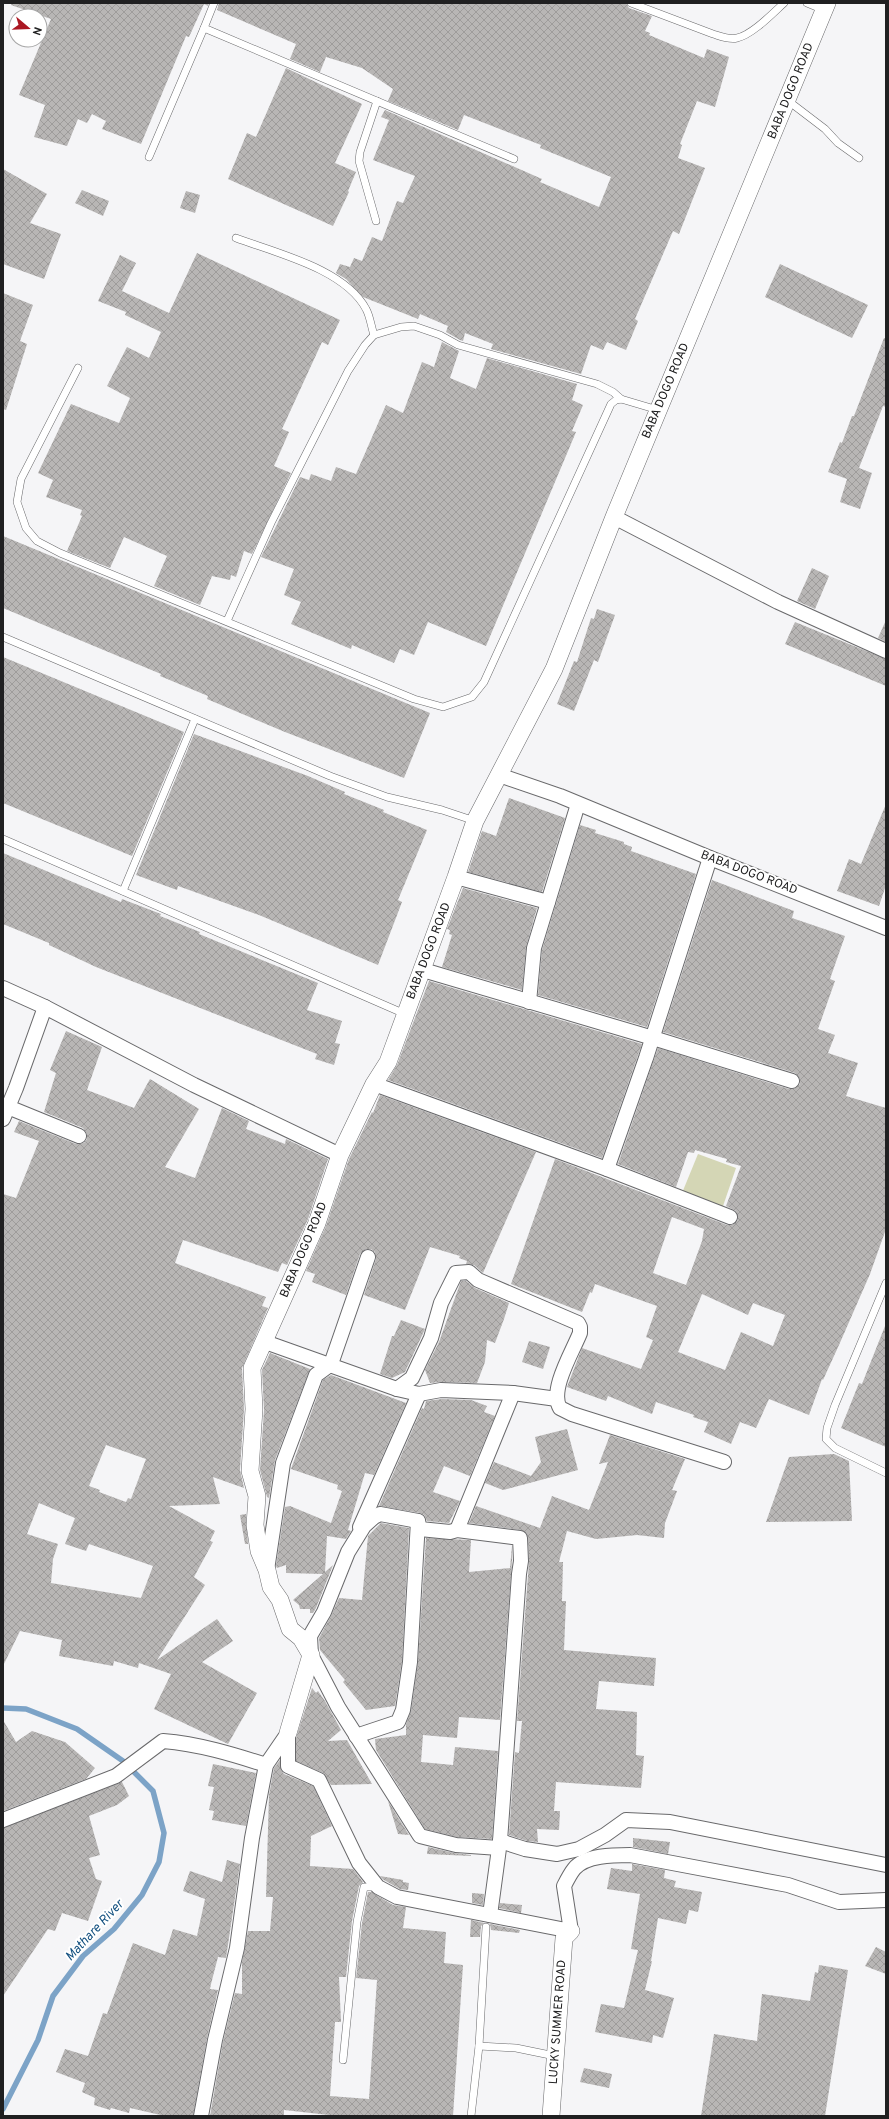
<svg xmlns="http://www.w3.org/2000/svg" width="889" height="2119" font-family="Overpass,sans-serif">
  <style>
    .pitch { fill: #d4d6b5 }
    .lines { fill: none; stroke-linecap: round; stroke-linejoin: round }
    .stream { stroke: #7ca3c7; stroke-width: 5.5 }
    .building { fill: url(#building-cross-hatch); fill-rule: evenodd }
    .service-casing { stroke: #69696b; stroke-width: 8 }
    .minor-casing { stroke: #69696b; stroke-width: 16 }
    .tertiary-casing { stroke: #69696b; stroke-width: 18 }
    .service { stroke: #fff; stroke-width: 7 }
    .minor { stroke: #fff; stroke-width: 14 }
    .tertiary { stroke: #fff; stroke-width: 17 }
    .labels { text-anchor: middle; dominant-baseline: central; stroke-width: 4; stroke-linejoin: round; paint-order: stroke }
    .street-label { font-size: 12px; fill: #202021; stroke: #fff }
    .water-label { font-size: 13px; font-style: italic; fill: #145180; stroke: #fff }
  </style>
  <defs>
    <pattern id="building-cross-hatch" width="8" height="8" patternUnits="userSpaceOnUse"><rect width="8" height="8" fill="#b8b6b5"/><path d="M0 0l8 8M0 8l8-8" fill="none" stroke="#9e9c9b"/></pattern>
  </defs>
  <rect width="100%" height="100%" fill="#f5f5f7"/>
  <polygon class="pitch" points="698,1154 736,1168 722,1209 682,1193"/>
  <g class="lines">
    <polyline class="stream" points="3,1708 26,1709 77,1729 123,1761 153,1791 164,1833 159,1862 142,1895 114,1929 83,1956 53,1996 38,2040 3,2109"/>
  </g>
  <g class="building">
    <polygon points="12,3 209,3 208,6 204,4 189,37 186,36 141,144 102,129 106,121 92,114 87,123 78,119 67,146 34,137 45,105 19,95 51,19 11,5"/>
    <polygon points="219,3 626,3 629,8 652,16 645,31 650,33 649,35 704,58 707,49 729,57 715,107 697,101 680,144 682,145 678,158 705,168 679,234 673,231 635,319 638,321 626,350 607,342 603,350 591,345 581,374 491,349 493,344 465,333 463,341 460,340 446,332 448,326 420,314 418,319 363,297 346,279 336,273 340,264 350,267 354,258 362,261 372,237 382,241 397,201 403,203 415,176 373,160 389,120 381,117 385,110 542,179 540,182 599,207 611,177 540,148 541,145 464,115 458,130 388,101 393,89 362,68 326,57 320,72 290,59 296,44 217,10"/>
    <polygon points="286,68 362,104 335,163 356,172 348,191 349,192 333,226 228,179 247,133 256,137"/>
    <polygon points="3,169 47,194 30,223 61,234 44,279 3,264"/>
    <polygon points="82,190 109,201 103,216 75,203"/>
    <polygon points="186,191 200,195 195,213 180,208"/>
    <polygon points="197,253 340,320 328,345 322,342 282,429 289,432 274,466 291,473 252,554 244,551 236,577 231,575 230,580 212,576 200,605 154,586 167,556 124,537 110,568 67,551 82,516 80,515 82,510 46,497 53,480 38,473 71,404 119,423 130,398 107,386 127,347 149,358 161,332 125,315 126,312 98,301 120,255 136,263 122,291 169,313"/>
    <polygon points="780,264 868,305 852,338 765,297"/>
    <polygon points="3,293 33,305 20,341 27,344 6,410 3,409"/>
    <polygon points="884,338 886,338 886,407 883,406 859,468 872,473 860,509 840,502 847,479 828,472 840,442 842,443 852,416 854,416"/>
    <polygon points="442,342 459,351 450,378 476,389 487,358 577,384 572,400 583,405 572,431 576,432 486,646 428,622 414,655 400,649 394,663 352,645 351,649 291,624 301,602 284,595 294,569 261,557 300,477 309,480 311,474 331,481 336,467 356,474 386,405 403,413 422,362 434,367"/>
    <polygon points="3,536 430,713 404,778 285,732 207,699 208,696 160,676 161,674 3,608"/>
    <polygon points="812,568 829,576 815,609 797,601"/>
    <polygon points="597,609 615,615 598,662 594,660 574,711 557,704 574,661 577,662 591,618 594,619"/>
    <polygon points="886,620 886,642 878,638"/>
    <polygon points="795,622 886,659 886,686 785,644"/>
    <polygon points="3,657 184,732 132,856 3,803"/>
    <polygon points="194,734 308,776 345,792 344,794 384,810 383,812 427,830 398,900 402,902 378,965 259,915 178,886 177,890 136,875"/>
    <polygon points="509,798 565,818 542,892 468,872 482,831 496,836"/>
    <polygon points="886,804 886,885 879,906 837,891 849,859 861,864"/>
    <polygon points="580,825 596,830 595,833 624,842 624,844 632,847 631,851 696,874 647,1027 538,995 542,950"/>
    <polygon points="3,853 121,902 122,899 161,914 160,916 200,932 199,934 318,983 307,1010 342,1021 335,1043 340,1044 334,1065 315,1059 317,1054 96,967 49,945 49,943 3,924"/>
    <path d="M712 880 794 911 792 918 845 936 830 979 835 981 818 1029 835 1035 828 1053 858 1063 846 1096 886 1108V1229L870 1274 839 1345 823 1380 822 1379 809 1415 769 1399 756 1428 740 1422 731 1444 704 1432 708 1422 693 1417 694 1415 656 1402 652 1414 608 1396 606 1401 567 1387 582 1348 641 1369 653 1340 646 1337 657 1306 595 1284 592 1293 590 1292 582 1312 511 1284 555 1159 727 1225H732L738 1220 736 1211 726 1206 741 1166 726 1162 727 1159 695 1150 694 1153 688 1152 676 1187 618 1164 658 1048 789 1089H794L800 1084V1079L795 1073 663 1032ZM672 1217 704 1229 702 1241 686 1285 653 1273ZM702 1294 748 1315 753 1303 785 1315 773 1346 741 1332 725 1370 678 1352Z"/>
    <polygon points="463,888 537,908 526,947 522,990 442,967 452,935 449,934 450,930 447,929"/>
    <polygon points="429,981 642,1044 602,1158 388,1080 397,1065"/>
    <path d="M66 1031 102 1047 87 1090 134 1108 150 1079 199 1109 165 1167 195 1178 222 1108 249 1121 246 1129 285 1144 286 1139 328 1159 308 1219 287 1265 282 1263 278 1272 183 1240 175 1263 266 1297 262 1306 268 1308 242 1368 244 1409 240 1470 244 1488 213 1477 220 1504 169 1506 215 1531 210 1541 213 1542 194 1577 205 1585 157 1660 217 1619 233 1641 202 1662 257 1693 228 1744 154 1709 171 1674 139 1663 138 1668 114 1661 113 1666 59 1656 62 1640 20 1631 3 1666V1194L16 1198 39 1141 14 1132 19 1121 76 1144 84 1143 87 1139V1134L83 1128 44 1112 56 1073 50 1070ZM106 1445 146 1459 131 1499 128 1498 126 1502 99 1492 100 1490 89 1486ZM39 1503 75 1518 65 1544 86 1551 89 1544 153 1566 141 1598 51 1583 53 1559 58 1544 27 1534Z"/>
    <polygon points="380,1095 536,1152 483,1273 474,1265 466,1264 467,1261 459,1258 460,1256 430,1247 405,1310 364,1295 376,1259 375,1252 371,1249 366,1249 360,1254 346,1295 312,1282 315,1274 306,1271 326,1226 349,1159 372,1112 373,1113"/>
    <polygon points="461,1281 466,1281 475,1288 509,1303 504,1319 495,1343 487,1340 485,1362 477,1383 441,1382 430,1383 425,1370 439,1342"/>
    <polygon points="401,1320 425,1329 405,1372 392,1378 380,1374 392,1336 394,1336"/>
    <polygon points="885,1326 886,1326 886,1447 841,1428 859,1383 862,1384"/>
    <polygon points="529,1341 550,1347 543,1369 522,1362"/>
    <polygon points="270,1353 310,1369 275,1460 269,1498 267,1497 260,1470 264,1410 262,1370"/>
    <polygon points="331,1375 406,1403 374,1475 365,1473 348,1530 351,1531 346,1539 327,1536 325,1572 333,1565 316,1608 313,1613 310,1613 310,1609 300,1609 299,1605 293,1600 323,1574 286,1573 286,1565 277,1568 276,1566 285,1507 290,1506 331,1523 342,1491 337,1489 338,1485 291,1469 323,1380"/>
    <polygon points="442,1399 471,1400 487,1406 484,1412 495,1416 470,1476 444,1466 433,1492 460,1501 449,1523 427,1521 424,1515 420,1513 379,1506 422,1408 424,1409 426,1401"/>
    <polygon points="567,1429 578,1470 503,1490 485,1483 494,1462 531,1476 541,1462 535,1437"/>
    <polygon points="610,1435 685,1459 672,1490 677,1491 665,1523 664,1538 637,1535 596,1539 567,1531 559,1562 563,1562 562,1601 566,1601 564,1650 656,1658 654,1686 599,1681 596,1709 637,1712 636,1755 644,1756 641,1788 556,1782 554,1811 560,1811 559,1830 537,1829 538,1842 527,1841 509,1835 515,1752 519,1753 522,1721 517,1721 529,1562 528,1537 527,1534 521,1530 469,1523 476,1506 540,1528 552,1496 589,1510 608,1462 599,1464"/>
    <polygon points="834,1454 849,1461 852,1521 766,1522 789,1457"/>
    <polygon points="246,1514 248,1544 245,1544 240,1515"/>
    <polygon points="381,1523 409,1528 402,1661 395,1706 366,1710 343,1682 345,1680 320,1650 319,1638 331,1616 339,1598 362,1600 368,1536"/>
    <polygon points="426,1538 471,1540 469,1572 510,1568 512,1546 512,1561 500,1720 459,1717 457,1738 423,1735 421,1762 453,1765 455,1747 498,1751 492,1839 457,1837 425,1829 376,1750 375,1739 406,1735 406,1724 411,1711 418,1662"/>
    <polygon points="312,1688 316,1693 318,1691 325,1701 341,1730 328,1741 347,1740 372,1784 331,1785 323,1773 296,1761 296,1738"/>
    <polygon points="3,1720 16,1742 32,1731 65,1742 95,1768 86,1779 3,1811"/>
    <polygon points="280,1760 281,1770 284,1774 313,1786 332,1826 311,1836 310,1866 353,1869 363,1882 359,1886 352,1921 346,1977 339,1977 341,2022 335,2022 330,2096 369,2099 377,1980 356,1978 362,1923 368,1892 371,1892 393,1905 406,1907 403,1928 446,1932 444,1963 463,1965 453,2116 338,2116 284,2110 284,2116 210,2116 223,2042 235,1993 242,1994 242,1962 248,1931 270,1931 273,1897 266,1897 269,1795 274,1768"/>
    <polygon points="213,1764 256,1773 246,1826 212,1820 214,1811 209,1810 214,1787 208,1786"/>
    <polygon points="122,1782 129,1796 117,1805 89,1816 100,1855 89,1858 96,1879 102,1881 88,1921 62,1913 55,1931 48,1929 3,1996 3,1828"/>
    <polygon points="388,1801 409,1835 398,1834"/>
    <polygon points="633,1838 670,1842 668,1854 633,1847"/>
    <polygon points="428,1847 454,1853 471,1855 471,1856 427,1854"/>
    <polygon points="227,1860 240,1864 226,1958 218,1957 211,1984 210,1989 218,1990 207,2038 193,2116 165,2116 130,2108 129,2113 111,2108 110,2110 94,2105 95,2098 82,2092 85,2083 56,2072 65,2049 88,2056 103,2013 107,2014 133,1943 165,1955 173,1929 197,1936 205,1899 183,1891 190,1871 222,1882"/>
    <polygon points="632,1864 665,1870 664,1878 676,1881 674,1887 702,1892 698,1912 689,1910 686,1924 658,1918 651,1961 652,1961 645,1990 674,1998 663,2038 653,2035 652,2043 595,2032 601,2004 624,2008 638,1950 631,1949 640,1894 607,1889 611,1868 632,1871"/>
    <polygon points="380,1876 403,1880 403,1882 409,1883 408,1890 400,1889 384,1880"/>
    <polygon points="472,1893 484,1894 483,1905 472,1903"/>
    <polygon points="500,1903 522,1905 521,1913 499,1908"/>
    <polygon points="471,1920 484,1923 481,1926 480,1937 470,1937"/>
    <polygon points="490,1924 520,1930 519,1933 491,1930"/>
    <polygon points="876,1947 886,1952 886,1974 865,1966"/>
    <polygon points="819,1965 848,1970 825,2116 701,2116 714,2034 757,2041 762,1994 810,2001 815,1972 818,1973"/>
    <polygon points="584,2068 612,2074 609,2088 580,2082"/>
  </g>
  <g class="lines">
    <defs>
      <g id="service">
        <polyline points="214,3 204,28 514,159"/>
        <path d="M631 3 713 34C720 36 729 40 737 38 752 35 773 13 784 3"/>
        <polyline points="807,3 824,10"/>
        <polyline points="787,100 825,129 838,143 859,158"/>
        <polyline points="149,157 204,28"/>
        <polyline points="376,221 359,161 360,152 377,101"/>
        <path d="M236 238C276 253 345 269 366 309 370 316 371 326 374 335"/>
        <polyline points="78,368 21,479 17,502 26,528 37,541 60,553 414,699 443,707 472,697 484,682 611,404 616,400 621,399 658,410"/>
        <polyline points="227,621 271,523 348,371 365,345 374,335 401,327 414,326 440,335 458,345 597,384 613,392 621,399"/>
        <polyline points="3,637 330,776 387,797 442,810 475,821"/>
        <polyline points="3,839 405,1014"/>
        <polyline points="123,891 195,719"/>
        <polyline points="886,1283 835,1405 827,1428 826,1439 835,1448 886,1473"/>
        <polyline points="479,2046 516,2048 555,2056"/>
        <polyline points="343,2060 357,1922 364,1887 378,1887"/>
        <polyline points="471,2116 479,2046 486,1927"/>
      </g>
      <g id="minor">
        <polyline points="614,517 778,602 886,651"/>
        <polyline points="499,775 560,796 710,858 886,928"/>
        <polyline points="456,877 548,902"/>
        <polyline points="423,970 653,1038 792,1081"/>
        <polyline points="3,988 45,1007"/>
        <polyline points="529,1002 534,948 578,804"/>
        <polyline points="374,1084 607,1169 730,1217"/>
        <polyline points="3,1105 79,1136"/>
        <polyline points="3,1119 16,1088 45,1007 194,1085 340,1155"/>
        <polyline points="607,1169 646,1058 710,858"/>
        <polyline points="265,1342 397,1389 419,1394 441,1390 513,1393 557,1399"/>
        <path d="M397 1389 412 1378 431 1338 441 1303 456 1273 469 1272 478 1280 578 1323 580 1327V1333C573 1351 549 1390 560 1408L572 1414 724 1462"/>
        <polyline points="360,1527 419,1394"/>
        <polyline points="457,1530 513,1393"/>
        <polyline points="267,1570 283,1463 316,1375 331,1364 368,1257"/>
        <path d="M288 1733V1766L319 1780 359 1863 378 1887 397 1897 571 1931 564 1886C567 1880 570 1874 574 1869 585 1855 614 1855 630 1855L788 1885 839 1902 886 1900"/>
        <polyline points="356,1736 398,1722 403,1710 410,1662 418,1521"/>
        <path d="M3 1820 116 1776 163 1741C199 1744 232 1754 266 1765"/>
        <polyline points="500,1841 525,1849 557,1854 579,1849 605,1835 626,1820 670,1822 886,1865"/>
        <polyline points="490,1915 500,1841 519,1574 521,1561 520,1538 457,1530 450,1532 420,1529 418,1521 380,1514 374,1517 364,1526 348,1552 324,1612 310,1636 311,1655 338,1707 420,1836 456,1845 499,1848"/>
        <polyline points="201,2116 215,2040 237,1948 252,1838 266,1765 288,1733"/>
      </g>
      <g id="tertiary">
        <polyline points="288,1733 311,1655 301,1638 290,1629 280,1600 271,1587 267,1570 259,1551 255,1525 257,1496 250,1471 254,1409 252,1368 317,1223 340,1155 374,1084 388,1062 456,877 475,821 554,669 614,517 827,3"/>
        <polyline points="551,2116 564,1938 571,1931"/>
      </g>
    </defs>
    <use href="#service" class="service-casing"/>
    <use href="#minor" class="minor-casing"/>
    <use href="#tertiary" class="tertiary-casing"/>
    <use href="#service" class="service"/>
    <use href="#minor" class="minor"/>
    <use href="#tertiary" class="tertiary"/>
  </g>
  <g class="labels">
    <g class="street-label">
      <text transform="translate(791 91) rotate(-68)">BABA DOGO ROAD</text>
      <text transform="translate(666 391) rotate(-67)">BABA DOGO ROAD</text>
      <text transform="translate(749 873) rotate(21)">BABA DOGO ROAD</text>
      <text transform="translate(429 951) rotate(-69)">BABA DOGO ROAD</text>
      <text transform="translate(304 1250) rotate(-67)">BABA DOGO ROAD</text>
      <text transform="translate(558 2022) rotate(-86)">LUCKY SUMMER ROAD</text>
    </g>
    <g class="water-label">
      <text transform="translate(95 1931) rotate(-47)">Mathare River</text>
    </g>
  </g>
  <rect width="889" height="2119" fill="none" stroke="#202021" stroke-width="8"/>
  <g transform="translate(28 28) rotate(109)"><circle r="19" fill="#ffffff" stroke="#a6a6a6"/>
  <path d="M0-3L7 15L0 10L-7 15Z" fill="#ab1722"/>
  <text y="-6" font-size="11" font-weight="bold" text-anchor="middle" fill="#202021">N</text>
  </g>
</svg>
